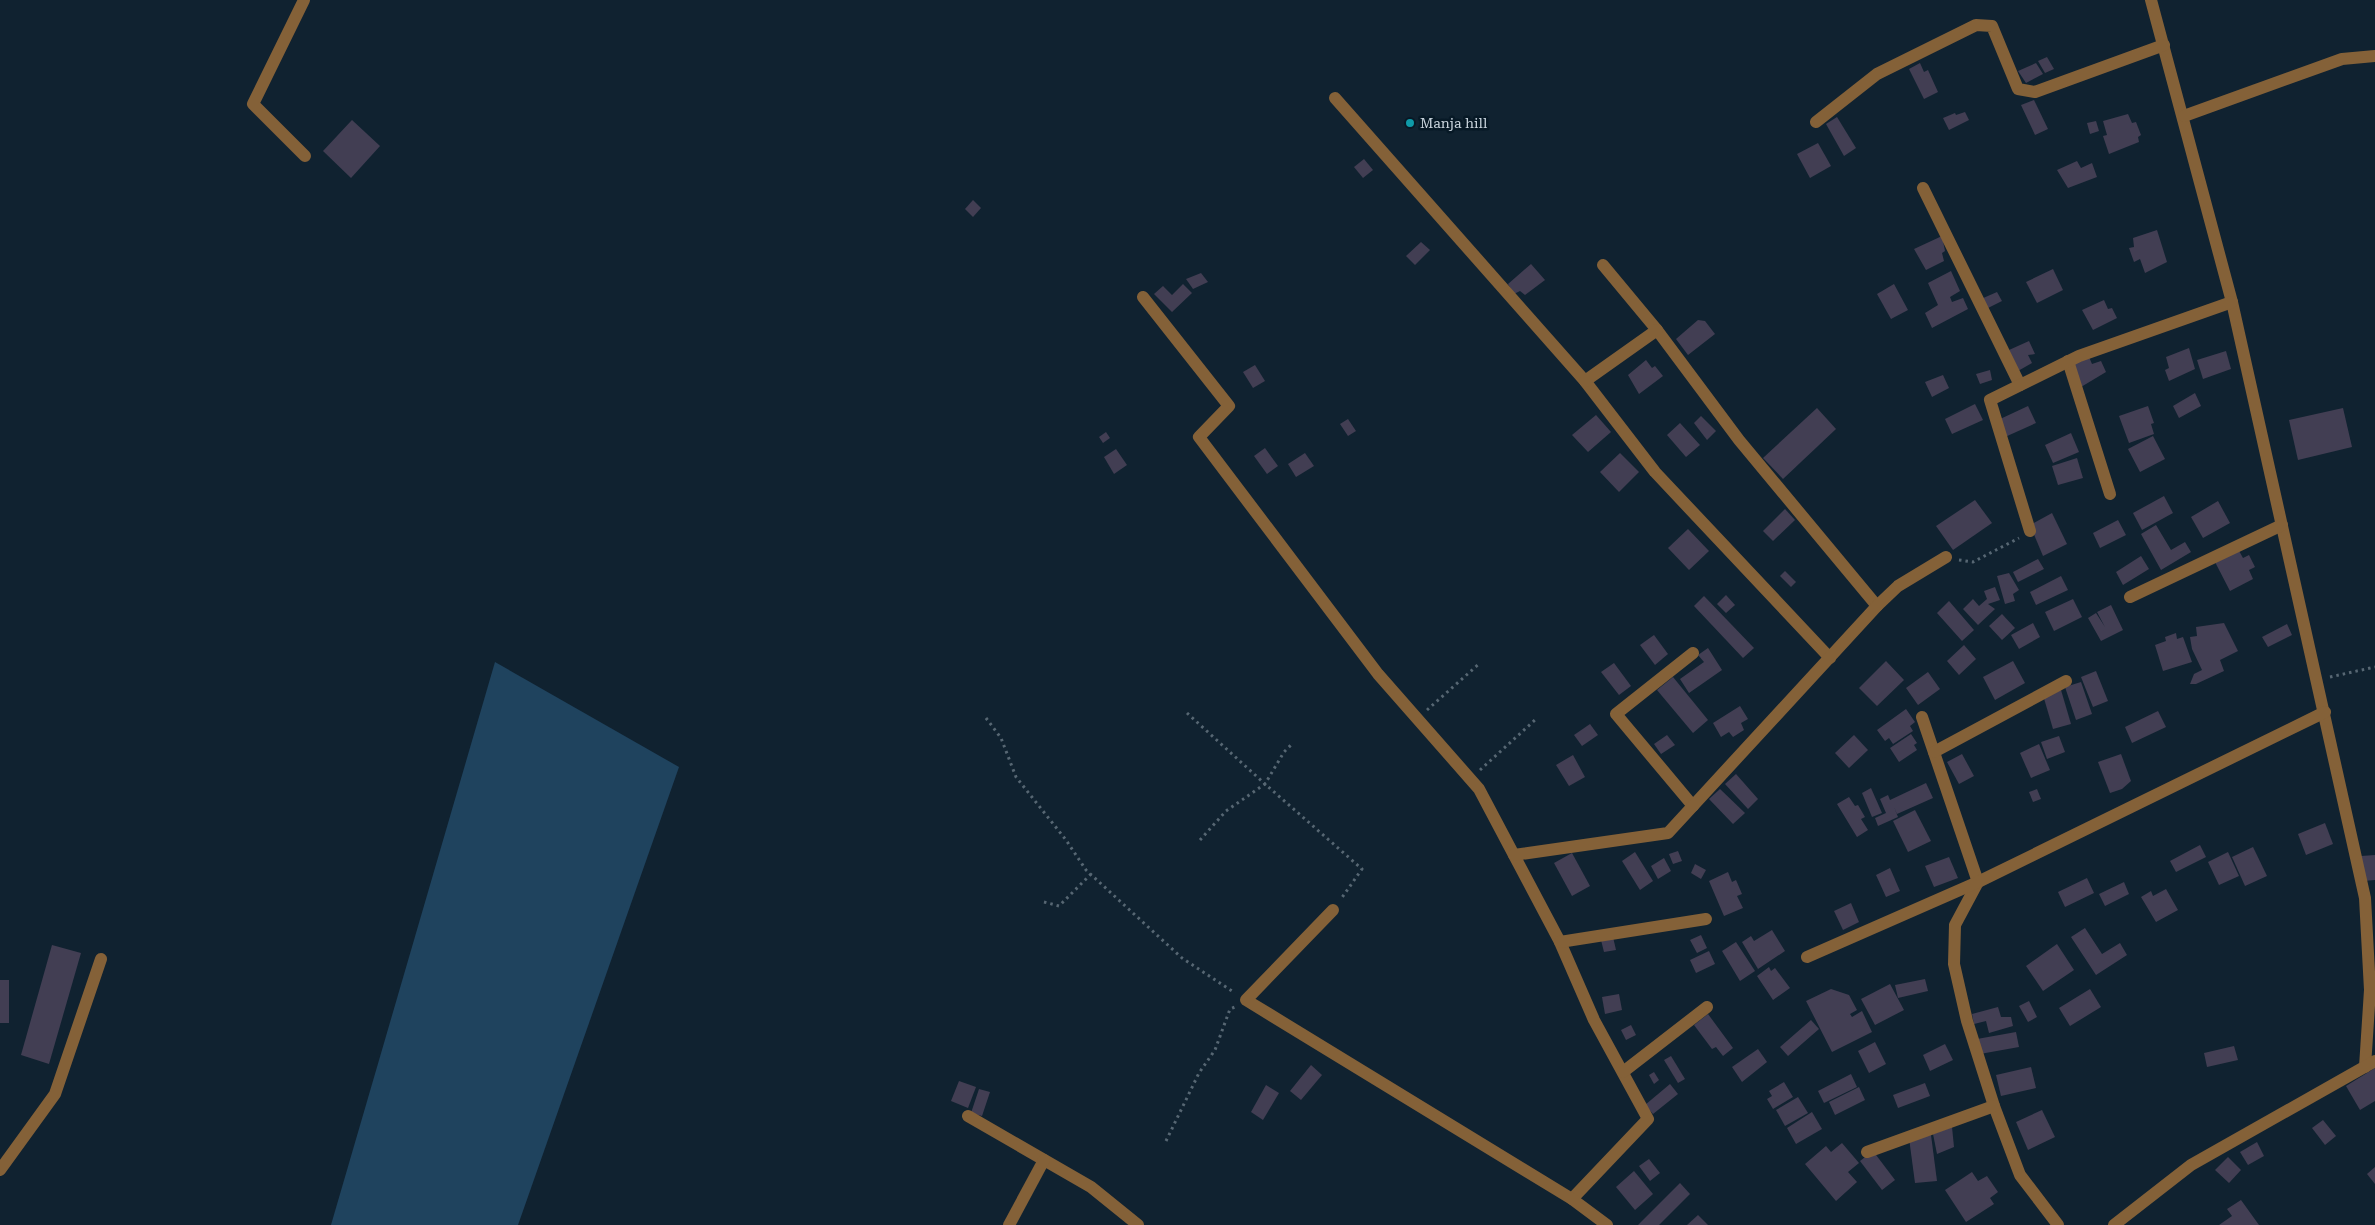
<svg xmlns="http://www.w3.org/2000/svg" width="2375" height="1225" font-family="'Roboto Serif',serif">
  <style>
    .green { fill: #1f435e }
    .building { fill: #423e53 }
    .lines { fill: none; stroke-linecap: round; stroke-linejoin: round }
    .path { stroke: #576773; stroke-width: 3; stroke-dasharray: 2.5 4; stroke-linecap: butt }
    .minor { stroke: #846138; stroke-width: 12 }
    .culture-dot { fill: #0f9aa8; stroke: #071926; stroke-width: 2 }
    .labels { text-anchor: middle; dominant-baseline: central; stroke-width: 5; stroke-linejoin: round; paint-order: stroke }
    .poi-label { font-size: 14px; fill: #c9d4dd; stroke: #071926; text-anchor: start }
  </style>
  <rect width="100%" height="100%" fill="#102230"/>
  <polygon class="green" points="495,662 679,767 518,1225 331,1225"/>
  <g class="building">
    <polygon points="2047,57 2054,69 2045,73 2038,61"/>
    <polygon points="1920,63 1924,72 1928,70 1938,92 1924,99 1909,69"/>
    <polygon points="2036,63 2043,74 2026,83 2018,71"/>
    <polygon points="2034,100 2048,129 2035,135 2021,105"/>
    <polygon points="1965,112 1969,120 1949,130 1943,118 1955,113 1956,115"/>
    <polygon points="2128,114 2132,123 2136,122 2141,135 2138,137 2139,142 2109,154 2103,136 2107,135 2103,121"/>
    <polygon points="1837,117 1856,148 1844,156 1826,124"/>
    <polygon points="352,120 380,146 351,178 323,151"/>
    <polygon points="2096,121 2099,131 2090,134 2087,123"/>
    <polygon points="1818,143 1831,166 1810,178 1797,154"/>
    <polygon points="1364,159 1373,170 1363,178 1354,167"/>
    <polygon points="2077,161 2081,168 2092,163 2097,177 2068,188 2057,170"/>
    <polygon points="973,200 981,208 973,217 965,209"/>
    <polygon points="2157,230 2167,262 2145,273 2140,259 2134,262 2129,248 2134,247 2133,238"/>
    <polygon points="1942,236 1945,251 1942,253 1944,261 1926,270 1914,249"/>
    <polygon points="1421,242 1430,250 1415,265 1406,256"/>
    <polygon points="1531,264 1545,280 1525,295 1520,291 1514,294 1508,284"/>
    <polygon points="2053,269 2063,290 2037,303 2026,282"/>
    <polygon points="1951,271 1960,291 1950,297 1952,302 1963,298 1968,309 1932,328 1925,313 1938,305 1928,283"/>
    <polygon points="1201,273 1208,282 1193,289 1186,279"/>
    <polygon points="1183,284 1192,293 1172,312 1154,294 1163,286 1172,295"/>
    <polygon points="1894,284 1908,310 1891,319 1877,294"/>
    <polygon points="1997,292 2002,301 1986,309 1981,299"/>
    <polygon points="2104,300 2108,309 2112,308 2117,318 2093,330 2082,310"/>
    <polygon points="1698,320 1705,321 1715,334 1688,355 1676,339"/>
    <polygon points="2029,341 2035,354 2028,355 2032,363 2018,371 2009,350"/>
    <polygon points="2189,348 2195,369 2169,381 2165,370 2169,368 2166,357"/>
    <polygon points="2226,351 2231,369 2203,379 2197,360"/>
    <polygon points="2089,357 2092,364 2101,361 2106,372 2081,387 2072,364"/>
    <polygon points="1646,360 1652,368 1655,366 1663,376 1639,394 1628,375"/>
    <polygon points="1255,365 1265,381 1253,388 1243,372"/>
    <polygon points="1990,370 1992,380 1980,384 1976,374"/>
    <polygon points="1943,375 1949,388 1932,397 1925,382"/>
    <polygon points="2195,393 2201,406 2179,418 2173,406"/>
    <polygon points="1975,404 1983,420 1952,434 1945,419"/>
    <polygon points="2028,406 2036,423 2005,437 1998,420"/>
    <polygon points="2148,406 2154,423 2151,424 2154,434 2129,443 2119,416"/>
    <polygon points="1817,408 1836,429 1783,479 1763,458"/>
    <polygon points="2343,408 2352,447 2298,460 2289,420"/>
    <polygon points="1596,415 1611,432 1588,452 1572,435"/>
    <polygon points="1701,416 1716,431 1707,440 1694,423"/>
    <polygon points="1348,419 1356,431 1348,436 1340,424"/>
    <polygon points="1680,423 1700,445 1686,457 1667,435"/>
    <polygon points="1106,432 1110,438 1103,443 1099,437"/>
    <polygon points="2071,433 2079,452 2053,463 2045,445"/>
    <polygon points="2153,436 2165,459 2140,472 2128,449"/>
    <polygon points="1265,448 1278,466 1267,474 1254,456"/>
    <polygon points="1116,449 1127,465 1114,474 1104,457"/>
    <polygon points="1305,453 1314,466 1296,477 1288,464"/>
    <polygon points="1620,453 1639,472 1619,492 1600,472"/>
    <polygon points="2077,458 2083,478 2058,485 2052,466"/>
    <polygon points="2164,496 2173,513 2142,530 2133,513"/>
    <polygon points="1975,500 1992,523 1953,550 1936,526"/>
    <polygon points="2218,501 2230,523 2203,538 2191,517"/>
    <polygon points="1785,509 1795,520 1773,541 1763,531"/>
    <polygon points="2052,513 2067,544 2043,556 2030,525"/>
    <polygon points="2118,520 2126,535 2100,548 2093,533"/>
    <polygon points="2156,525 2171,550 2185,542 2191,552 2161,570 2141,534"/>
    <polygon points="1688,529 1709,551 1689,570 1668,548"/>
    <polygon points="2238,549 2243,558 2249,555 2255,567 2249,570 2253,579 2230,591 2215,562"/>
    <polygon points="2141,556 2149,569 2123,585 2116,572"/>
    <polygon points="2038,559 2044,569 2018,582 2013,572"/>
    <polygon points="1785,571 1796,582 1791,587 1780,576"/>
    <polygon points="2009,573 2019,590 2013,594 2015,601 2005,604 1997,576"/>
    <polygon points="2061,576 2068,590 2036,605 2030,592"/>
    <polygon points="1995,587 2000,600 1988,604 1995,609 1978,625 1963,609 1973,599 1979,606 1987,599 1984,591"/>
    <polygon points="1726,595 1735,605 1726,613 1717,604"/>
    <polygon points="1704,596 1754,648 1743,658 1694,606"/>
    <polygon points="2073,599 2082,617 2054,631 2045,612"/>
    <polygon points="1949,601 1974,630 1962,641 1937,613"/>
    <polygon points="2111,605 2123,630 2101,641 2088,618 2096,613 2105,627 2097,612"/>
    <polygon points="2002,614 2015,628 2002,640 1989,626"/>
    <polygon points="2033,623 2040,637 2019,649 2011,635"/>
    <polygon points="2224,623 2238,651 2220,660 2224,671 2196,684 2190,684 2194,674 2202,670 2192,649 2190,637 2197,636 2196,627"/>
    <polygon points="2287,624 2292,635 2268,647 2262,637"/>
    <polygon points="2176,633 2177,639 2183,637 2192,662 2163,671 2155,645 2166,641 2165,637"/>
    <polygon points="1654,635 1668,654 1655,665 1640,645"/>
    <polygon points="1964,645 1976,659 1959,675 1947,661"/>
    <polygon points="1708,648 1722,670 1689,693 1680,679 1704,662 1698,655"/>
    <polygon points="1886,661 1904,680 1877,706 1859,688"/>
    <polygon points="2013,661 2025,683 1995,700 1983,677"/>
    <polygon points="1614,663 1631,686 1619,695 1601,672"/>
    <polygon points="2096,671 2108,701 2093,707 2081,677"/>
    <polygon points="1928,672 1940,689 1918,705 1906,688"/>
    <polygon points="1673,677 1708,720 1693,733 1657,690"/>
    <polygon points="2081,682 2092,714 2076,720 2065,687"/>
    <polygon points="2061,690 2071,724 2053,729 2043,695"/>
    <polygon points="1740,706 1748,719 1741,723 1744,730 1733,737 1729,732 1721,737 1713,723"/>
    <polygon points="1906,709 1915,722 1910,726 1913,731 1893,744 1889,738 1885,741 1877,730"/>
    <polygon points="2158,711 2166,727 2132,743 2125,727"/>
    <polygon points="1590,724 1598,735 1582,746 1574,735"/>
    <polygon points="1911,734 1917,743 1914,745 1917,750 1899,762 1890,748"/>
    <polygon points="1667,735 1675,745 1661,754 1654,744"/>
    <polygon points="1854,735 1868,750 1849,768 1835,753"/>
    <polygon points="2059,736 2065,752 2047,759 2041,742"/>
    <polygon points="2039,744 2050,770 2031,778 2020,753"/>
    <polygon points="1962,754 1974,776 1959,784 1947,762"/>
    <polygon points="2121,754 2131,781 2122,789 2110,793 2098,762"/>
    <polygon points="1573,755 1585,777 1569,786 1556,765"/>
    <polygon points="1736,774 1758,799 1748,809 1725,784"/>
    <polygon points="1926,783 1933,798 1897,814 1894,807 1898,817 1878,826 1875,818 1886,813 1880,799 1888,795 1890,800"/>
    <polygon points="1871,788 1882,813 1872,817 1862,793"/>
    <polygon points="1720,789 1745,813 1733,824 1709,799"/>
    <polygon points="2037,789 2041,799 2033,802 2029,792"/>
    <polygon points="1849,797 1855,806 1858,805 1865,817 1861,819 1868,830 1857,837 1837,804"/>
    <polygon points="1915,810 1931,841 1908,852 1893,821"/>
    <polygon points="2325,823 2333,844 2306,855 2298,834"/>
    <polygon points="2200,845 2206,857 2176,872 2170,861"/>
    <polygon points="2253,847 2267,876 2245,886 2232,857"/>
    <polygon points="1678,851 1682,861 1673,864 1669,854"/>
    <polygon points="1635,852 1653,881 1640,890 1622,861"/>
    <polygon points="2228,852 2239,876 2219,885 2208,862"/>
    <polygon points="1572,853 1590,886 1572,896 1554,863"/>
    <polygon points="2375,855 2375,880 2363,881 2361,856"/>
    <polygon points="1949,857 1958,878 1934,887 1925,866"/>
    <polygon points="1664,858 1671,871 1658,879 1651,866"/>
    <polygon points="1695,864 1706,870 1701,879 1691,873"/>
    <polygon points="1890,868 1900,891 1886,897 1876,875"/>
    <polygon points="1728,872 1732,882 1736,880 1742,894 1737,896 1743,908 1724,916 1709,881"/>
    <polygon points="2087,878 2094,893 2065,907 2058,892"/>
    <polygon points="2124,882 2129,894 2105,906 2099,894"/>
    <polygon points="2166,889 2178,910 2156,922 2141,897 2151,891 2153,896"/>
    <polygon points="1851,903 1859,922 1843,930 1834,911"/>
    <polygon points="2085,928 2102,954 2120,943 2127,955 2096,975 2071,937"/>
    <polygon points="1772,930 1785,951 1758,969 1742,942 1751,936 1754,941"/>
    <polygon points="1701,935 1707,948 1697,953 1690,940"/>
    <polygon points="1613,937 1616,950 1604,952 1601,940"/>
    <polygon points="1736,942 1755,971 1740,981 1722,951"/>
    <polygon points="2057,944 2074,970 2043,991 2026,966"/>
    <polygon points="52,945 81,953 49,1064 21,1055"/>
    <polygon points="1709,951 1715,964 1696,973 1690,960"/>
    <polygon points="1769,967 1771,971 1775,968 1790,988 1773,1000 1757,976"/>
    <polygon points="1925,979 1928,991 1898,998 1895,985"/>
    <rect x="0" y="980" width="9" height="43"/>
    <polygon points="1890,984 1904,1010 1875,1025 1861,999"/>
    <polygon points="1831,989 1849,995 1857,1010 1850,1014 1852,1017 1862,1011 1872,1032 1832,1052 1806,1001"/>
    <polygon points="2090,989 2101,1007 2070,1026 2059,1008"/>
    <polygon points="1619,994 1622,1010 1605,1014 1602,997"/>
    <polygon points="2029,1001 2037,1017 2028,1022 2019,1006"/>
    <polygon points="1998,1007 2001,1017 2011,1017 2013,1026 1989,1033 1986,1021 1974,1024 1972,1014"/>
    <polygon points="1708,1014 1733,1048 1723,1056 1716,1047 1712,1049 1694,1025"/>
    <polygon points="1811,1020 1819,1029 1788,1056 1780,1047"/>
    <polygon points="1631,1025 1636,1035 1626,1040 1621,1030"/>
    <polygon points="2016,1032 2019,1047 1980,1054 1977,1039"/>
    <polygon points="1875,1042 1886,1064 1869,1073 1858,1051"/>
    <polygon points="1945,1044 1953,1060 1930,1071 1923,1055"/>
    <polygon points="2234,1046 2238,1060 2207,1067 2204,1053"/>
    <polygon points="1758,1049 1767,1062 1742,1082 1732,1067"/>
    <polygon points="1671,1056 1685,1079 1678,1083 1664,1060"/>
    <polygon points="1311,1065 1322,1075 1301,1100 1290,1091"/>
    <polygon points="2031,1067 2036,1088 2001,1096 1996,1075"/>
    <polygon points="2375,1068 2375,1101 2360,1110 2346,1086"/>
    <polygon points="1654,1072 1659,1080 1654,1084 1649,1075"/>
    <polygon points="1851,1074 1857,1087 1824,1103 1818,1091"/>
    <polygon points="959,1081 976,1087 968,1108 951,1101"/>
    <polygon points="1784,1082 1793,1097 1773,1109 1767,1099 1772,1096 1769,1091"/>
    <polygon points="1925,1083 1930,1096 1898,1108 1893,1095"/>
    <polygon points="1670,1084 1678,1094 1653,1114 1645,1105"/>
    <polygon points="1266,1085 1279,1093 1263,1120 1251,1112"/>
    <polygon points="1859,1087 1865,1100 1835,1115 1829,1102"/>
    <polygon points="979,1089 990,1092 982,1116 971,1113"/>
    <polygon points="1798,1097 1808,1113 1785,1126 1776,1110"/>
    <polygon points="2042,1110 2055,1137 2028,1150 2016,1122"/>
    <polygon points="1812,1112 1822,1129 1796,1144 1787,1128"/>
    <polygon points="2323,1120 2336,1136 2325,1145 2312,1128"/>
    <polygon points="1952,1127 1954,1147 1937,1154 1933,1134"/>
    <polygon points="1931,1135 1937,1181 1915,1183 1909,1138"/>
    <polygon points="2257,1142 2264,1156 2248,1165 2240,1152"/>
    <polygon points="1842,1143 1859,1163 1848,1172 1857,1182 1836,1201 1805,1164 1826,1146 1831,1152"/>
    <polygon points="1873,1151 1895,1180 1882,1190 1860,1161"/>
    <polygon points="2228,1157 2241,1170 2229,1183 2215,1170"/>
    <polygon points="1649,1159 1660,1173 1650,1181 1639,1166"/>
    <polygon points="2375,1167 2375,1184 2367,1174"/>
    <polygon points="1634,1171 1653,1194 1635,1210 1616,1187"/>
    <polygon points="1972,1172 1978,1181 1987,1176 1998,1192 1990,1198 1994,1204 1966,1222 1945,1190"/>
    <polygon points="1680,1183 1690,1194 1659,1225 1638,1225"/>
    <polygon points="2241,1200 2259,1225 2219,1225 2232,1216 2227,1209"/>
    <polygon points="1698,1215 1708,1225 1687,1225"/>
  </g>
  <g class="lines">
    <g class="path">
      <polyline points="1959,560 1973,562 2019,538"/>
      <polyline points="2330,677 2375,667"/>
      <polyline points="1427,710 1480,663"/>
      <polyline points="1187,713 1265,784 1284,752 1293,743"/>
      <polyline points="986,718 1001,738 1016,777 1066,840 1086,870 1182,958 1235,993"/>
      <polyline points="1480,770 1535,720"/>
      <polyline points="1200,840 1226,811 1265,784 1362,869 1341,899"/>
      <polyline points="1044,902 1059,906 1091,874"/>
      <polyline points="1166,1141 1199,1073 1215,1050 1230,1009 1235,1007"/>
    </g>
    <g class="minor">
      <polyline points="304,0 253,104 305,156"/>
      <polyline points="2151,0 2232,302 2365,898 2370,990 2365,1067"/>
      <polyline points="1335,98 1585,381 1655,472 1830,658"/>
      <polyline points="2184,116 2342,59 2375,56"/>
      <polyline points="1816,122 1877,74 1976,25 1992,26 2018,89 2035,92 2164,45"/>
      <polyline points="1923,188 2020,385"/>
      <polyline points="1603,265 1657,330 1739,440 1877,606"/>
      <polyline points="1143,297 1229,406 1199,437 1378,674 1479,789 1560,942 1594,1020 1648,1119 1572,1199"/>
      <polyline points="2068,361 2110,494"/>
      <polyline points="1585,381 1657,330"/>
      <polyline points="2030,531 1990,400 2079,356 2232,302"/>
      <polyline points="2130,597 2282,525"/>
      <polyline points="1693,653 1616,714 1693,806"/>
      <polyline points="1922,717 1978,882 1955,925 1954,964 1967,1021 1994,1106 2020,1175 2058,1225"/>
      <polyline points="1934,752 2066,681"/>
      <polyline points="1514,855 1668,833 1877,606 1898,586 1946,557"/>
      <polyline points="1333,910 1246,1000 1572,1199 1607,1225"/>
      <polyline points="1560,942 1706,919"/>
      <polyline points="1807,957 1978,882 2325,712"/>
      <polyline points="1623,1072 1707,1007"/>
      <polyline points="968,1116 1091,1187 1138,1225"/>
      <polyline points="1867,1152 1994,1106"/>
      <polyline points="0,1170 55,1094 101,959"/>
      <polyline points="1009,1225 1044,1160"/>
      <polyline points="2114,1225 2191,1165 2375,1061"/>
    </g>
  </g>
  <circle class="culture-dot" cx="1410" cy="123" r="5"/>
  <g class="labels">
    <g class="poi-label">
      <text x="1420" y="123">Manja hill</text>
    </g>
  </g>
</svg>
